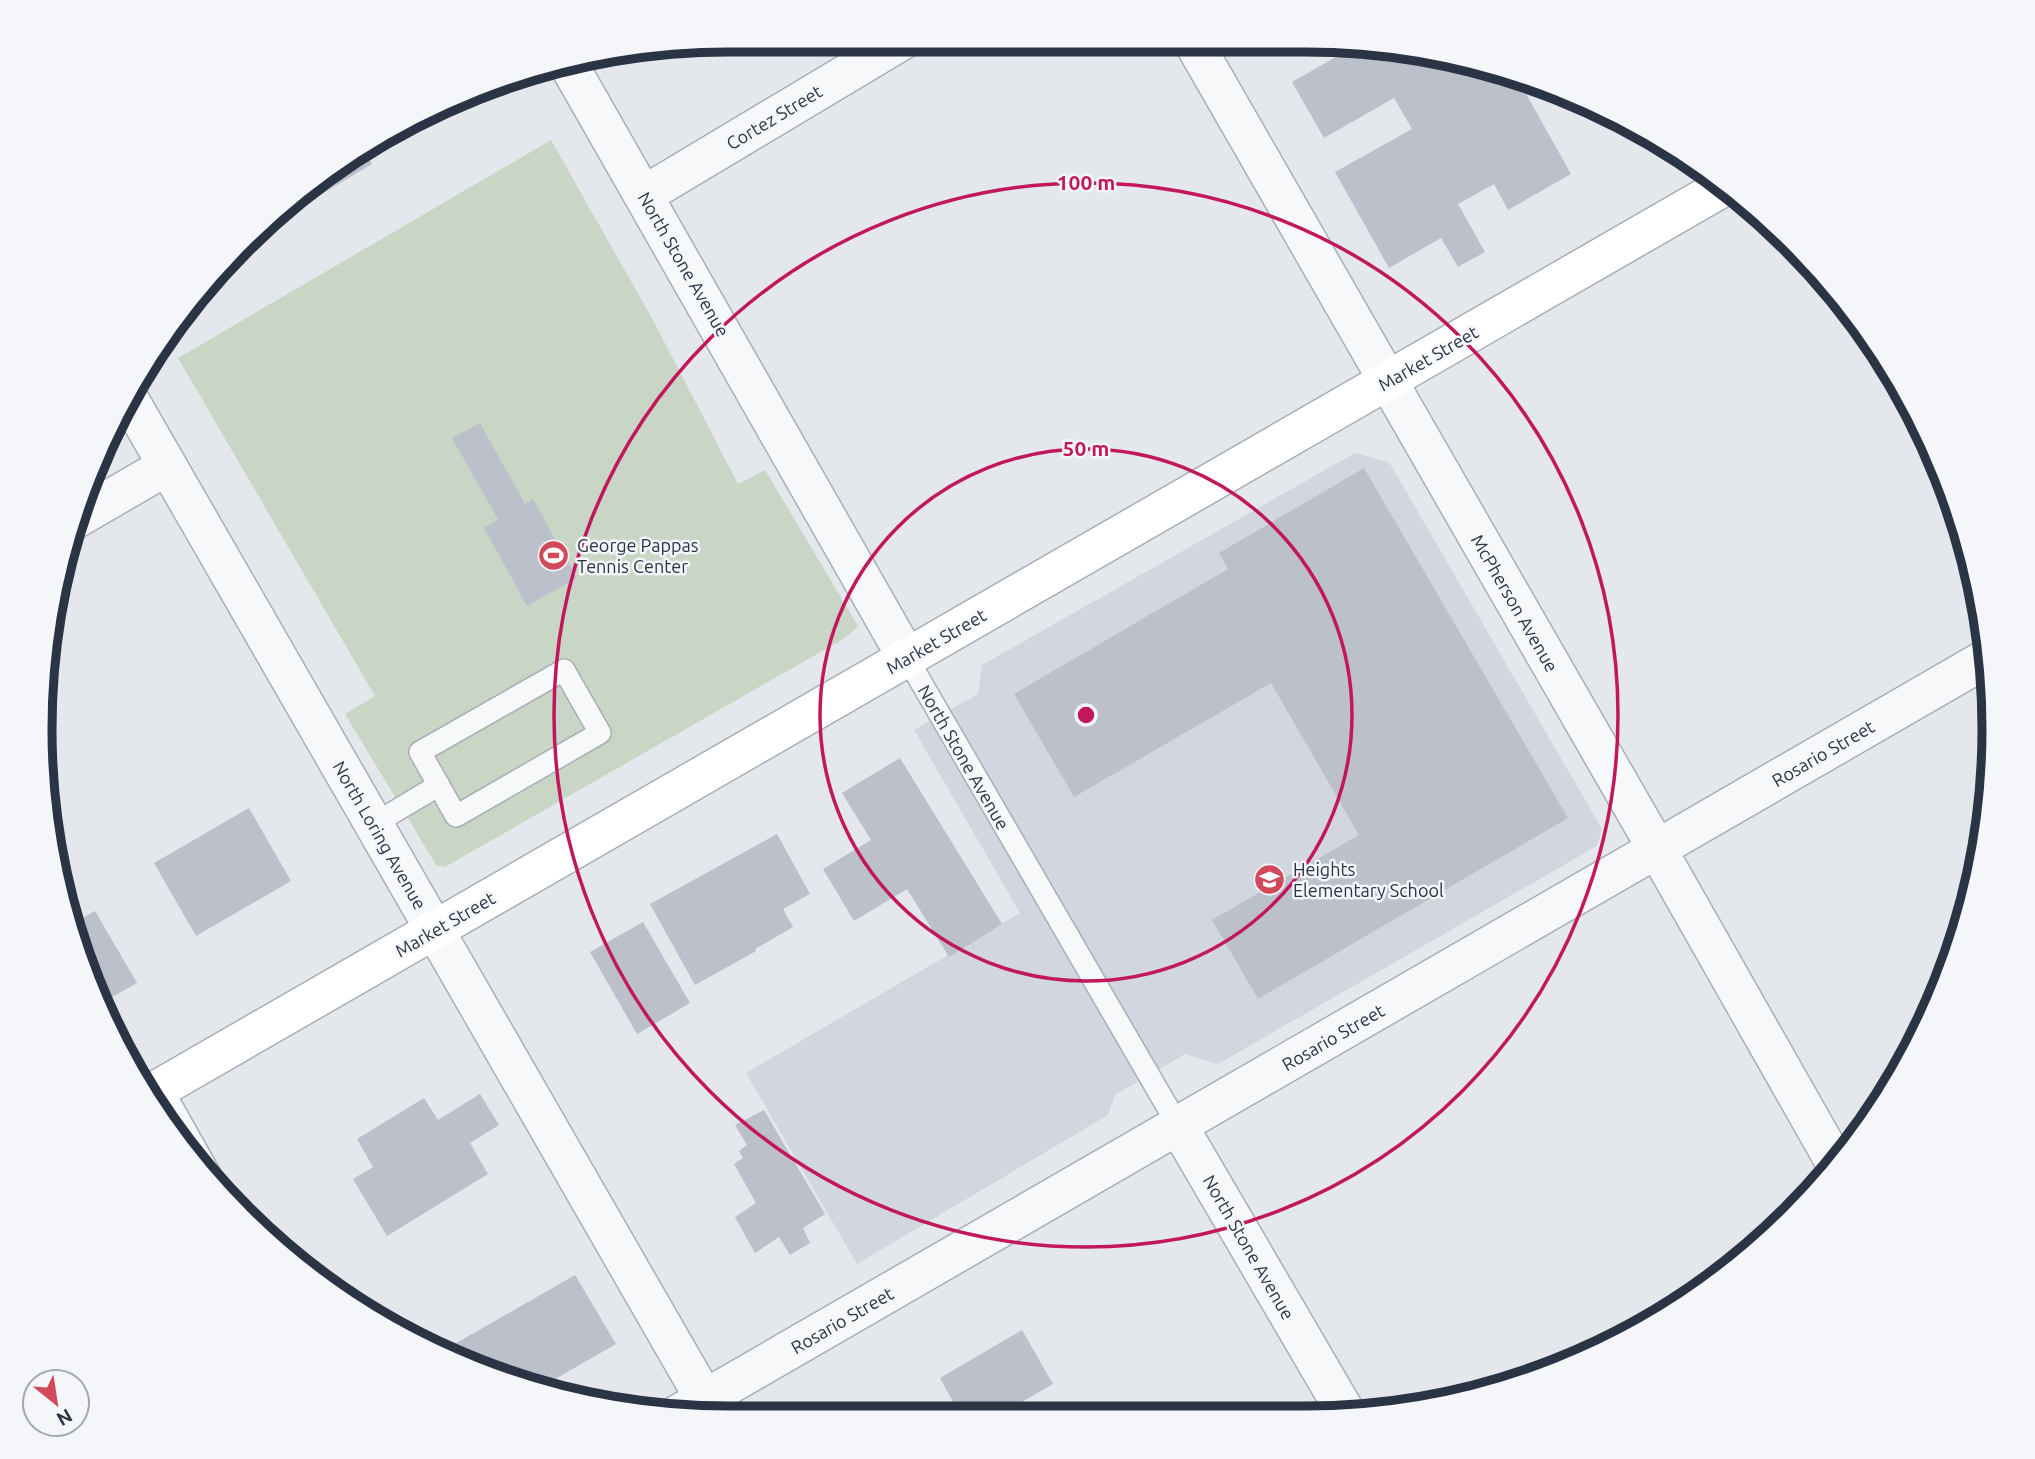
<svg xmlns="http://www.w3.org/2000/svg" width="2035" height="1459" font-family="Ubuntu,sans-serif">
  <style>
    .built { fill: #d2d6de }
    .garden { fill: #c9d6c5 }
    .building { fill: #bbc0ca }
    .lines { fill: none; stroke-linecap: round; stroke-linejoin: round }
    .lane-casing { stroke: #a9aeb7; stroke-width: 24 }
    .street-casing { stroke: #a9aeb7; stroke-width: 41 }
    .secondary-casing { stroke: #a9aeb7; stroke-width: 41 }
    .lane { stroke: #f7f8fa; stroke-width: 21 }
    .street { stroke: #f7f8fa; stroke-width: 38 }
    .secondary { stroke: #fff; stroke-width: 38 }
    .ring { fill: none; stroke: #c2185b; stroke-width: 3.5 }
    .labels { text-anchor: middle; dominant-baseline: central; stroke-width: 5; stroke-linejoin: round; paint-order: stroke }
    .street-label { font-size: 18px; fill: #2b3445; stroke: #f4f6f9 }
    .poi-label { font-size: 18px; fill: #2b3445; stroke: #f4f6f9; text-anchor: start }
    .rim { fill: none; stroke: #2b3445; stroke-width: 9 }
    .centre { fill: #c2185b; stroke: #f4f6f9; stroke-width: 3.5 }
    .ring-label { font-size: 21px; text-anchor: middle; font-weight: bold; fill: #c2185b; stroke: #f4f6f9; stroke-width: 5; stroke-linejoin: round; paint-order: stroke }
  </style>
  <rect width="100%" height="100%" fill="#e4e7ec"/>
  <polygon class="built" points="1355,453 1389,462 1602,829 1597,846 1218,1064 1185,1054 1115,1095 1108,1115 857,1264 746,1073 1020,913 914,730 978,694 982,665"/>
  <polygon class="garden" points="551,140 653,320 738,484 765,470 858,626 845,638 445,867 436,865 345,714 375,696 178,358"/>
  <g class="building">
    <polygon points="1357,45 1407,50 1410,56 1418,51 1440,54 1516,76 1571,174 1508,210 1494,184 1458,204 1485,252 1458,267 1441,238 1389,268 1335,172 1412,129 1394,98 1324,138 1292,82"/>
    <polygon points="363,148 372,164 273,223 347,156"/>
    <polygon points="480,423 525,504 533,499 577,578 527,606 484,528 498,519 452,438"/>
    <polygon points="1364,468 1568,818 1258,999 1212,920 1359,835 1271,683 1074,797 1014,694 1228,569 1219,553"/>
    <polygon points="900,758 1002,924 949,957 907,889 854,921 823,869 871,840 842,793"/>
    <polygon points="249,808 291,881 196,936 154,863"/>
    <polygon points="777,834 810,894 783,909 793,927 755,949 756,951 695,985 650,904"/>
    <polygon points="95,911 137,983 98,1005 93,994 74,923"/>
    <polygon points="643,922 690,1003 637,1034 590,952"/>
    <polygon points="480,1094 499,1125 470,1143 488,1174 387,1236 353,1179 373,1167 357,1139 424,1098 438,1120"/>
    <polygon points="764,1110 825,1214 803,1228 810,1243 790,1255 779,1237 755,1253 735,1217 756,1203 734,1164 743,1158 739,1151 747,1145 735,1125"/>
    <polygon points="575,1275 616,1344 536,1390 439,1353"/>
    <polygon points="1022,1330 1053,1384 1020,1403 1027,1415 961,1416 940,1378"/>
  </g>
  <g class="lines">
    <defs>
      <g id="lane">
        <polyline points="907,658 1179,1127"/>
        <polygon points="564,670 600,733 456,816 420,752"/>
        <polyline points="374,824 439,785"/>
        <polyline points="161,1087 220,1192"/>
      </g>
      <g id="street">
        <polyline points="1192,40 1657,849 1837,1166"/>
        <polyline points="567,62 907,658"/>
        <polyline points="644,195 903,40"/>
        <polyline points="129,399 715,1417"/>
        <polyline points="74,520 167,466"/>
        <polyline points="1179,1127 1346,1413"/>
        <polyline points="675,1416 1989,657"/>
      </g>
      <polyline id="secondary" points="148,1095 1725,186"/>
    </defs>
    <use href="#lane" class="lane-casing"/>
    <use href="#street" class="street-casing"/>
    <use href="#secondary" class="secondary-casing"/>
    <use href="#lane" class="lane"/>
    <use href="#street" class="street"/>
    <use href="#secondary" class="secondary"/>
  </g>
  <g class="ring">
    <circle cx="1086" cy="715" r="266"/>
    <circle cx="1086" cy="715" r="532"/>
  </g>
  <defs>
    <symbol id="stadium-disc" viewBox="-11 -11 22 22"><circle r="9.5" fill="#d1495b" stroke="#f4f6f9"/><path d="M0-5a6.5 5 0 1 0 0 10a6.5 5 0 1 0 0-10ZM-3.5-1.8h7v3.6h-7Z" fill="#fff"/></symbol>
    <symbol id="school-disc" viewBox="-11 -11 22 22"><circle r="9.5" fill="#d1495b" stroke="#f4f6f9"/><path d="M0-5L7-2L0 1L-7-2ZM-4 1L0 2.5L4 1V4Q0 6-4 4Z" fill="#fff"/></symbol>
  </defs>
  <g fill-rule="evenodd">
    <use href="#stadium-disc" x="536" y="538" width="35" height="35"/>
    <use href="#school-disc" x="1252" y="862" width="35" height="35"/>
  </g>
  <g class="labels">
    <g class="street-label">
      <text transform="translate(774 117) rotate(-31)">Cortez Street</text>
      <text transform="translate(684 264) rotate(60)">North Stone Avenue</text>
      <text transform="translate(1428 358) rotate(-30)">Market Street</text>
      <text transform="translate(1515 603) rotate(60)">McPherson Avenue</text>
      <text transform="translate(936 641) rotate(-30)">Market Street</text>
      <text transform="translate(1823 753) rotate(-30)">Rosario Street</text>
      <text transform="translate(964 757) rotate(60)">North Stone Avenue</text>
      <text transform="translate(380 835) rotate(60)">North Loring Avenue</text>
      <text transform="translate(445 924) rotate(-30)">Market Street</text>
      <text transform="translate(1333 1037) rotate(-30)">Rosario Street</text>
      <text transform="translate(1249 1247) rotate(60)">North Stone Avenue</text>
      <text transform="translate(842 1320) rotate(-30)">Rosario Street</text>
    </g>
    <g class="poi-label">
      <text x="577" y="545">George Pappas<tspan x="577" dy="21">Tennis Center</tspan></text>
      <text x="1293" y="869">Heights<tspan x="1293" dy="21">Elementary School</tspan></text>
    </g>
  </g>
  <path d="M0 0H2035V1459H0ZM729 52H1305A677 677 0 0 1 1982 729V729A677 677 0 0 1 1305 1406H729A677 677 0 0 1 52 729V729A677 677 0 0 1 729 52Z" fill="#f4f6f9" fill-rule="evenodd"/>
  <path class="rim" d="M729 52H1305A677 677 0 0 1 1982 729V729A677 677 0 0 1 1305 1406H729A677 677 0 0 1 52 729V729A677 677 0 0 1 729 52Z"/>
  <circle cx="1086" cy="715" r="10" class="centre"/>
  <g class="ring-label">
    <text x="1086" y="190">100 m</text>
    <text x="1086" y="456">50 m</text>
  </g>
  <g transform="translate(56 1403) rotate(150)"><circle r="33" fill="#f4f6f9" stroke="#a4a8b1" stroke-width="2"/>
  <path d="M0-5L12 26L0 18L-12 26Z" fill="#d1495b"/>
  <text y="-10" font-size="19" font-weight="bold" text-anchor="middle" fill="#2b3445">N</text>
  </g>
</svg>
